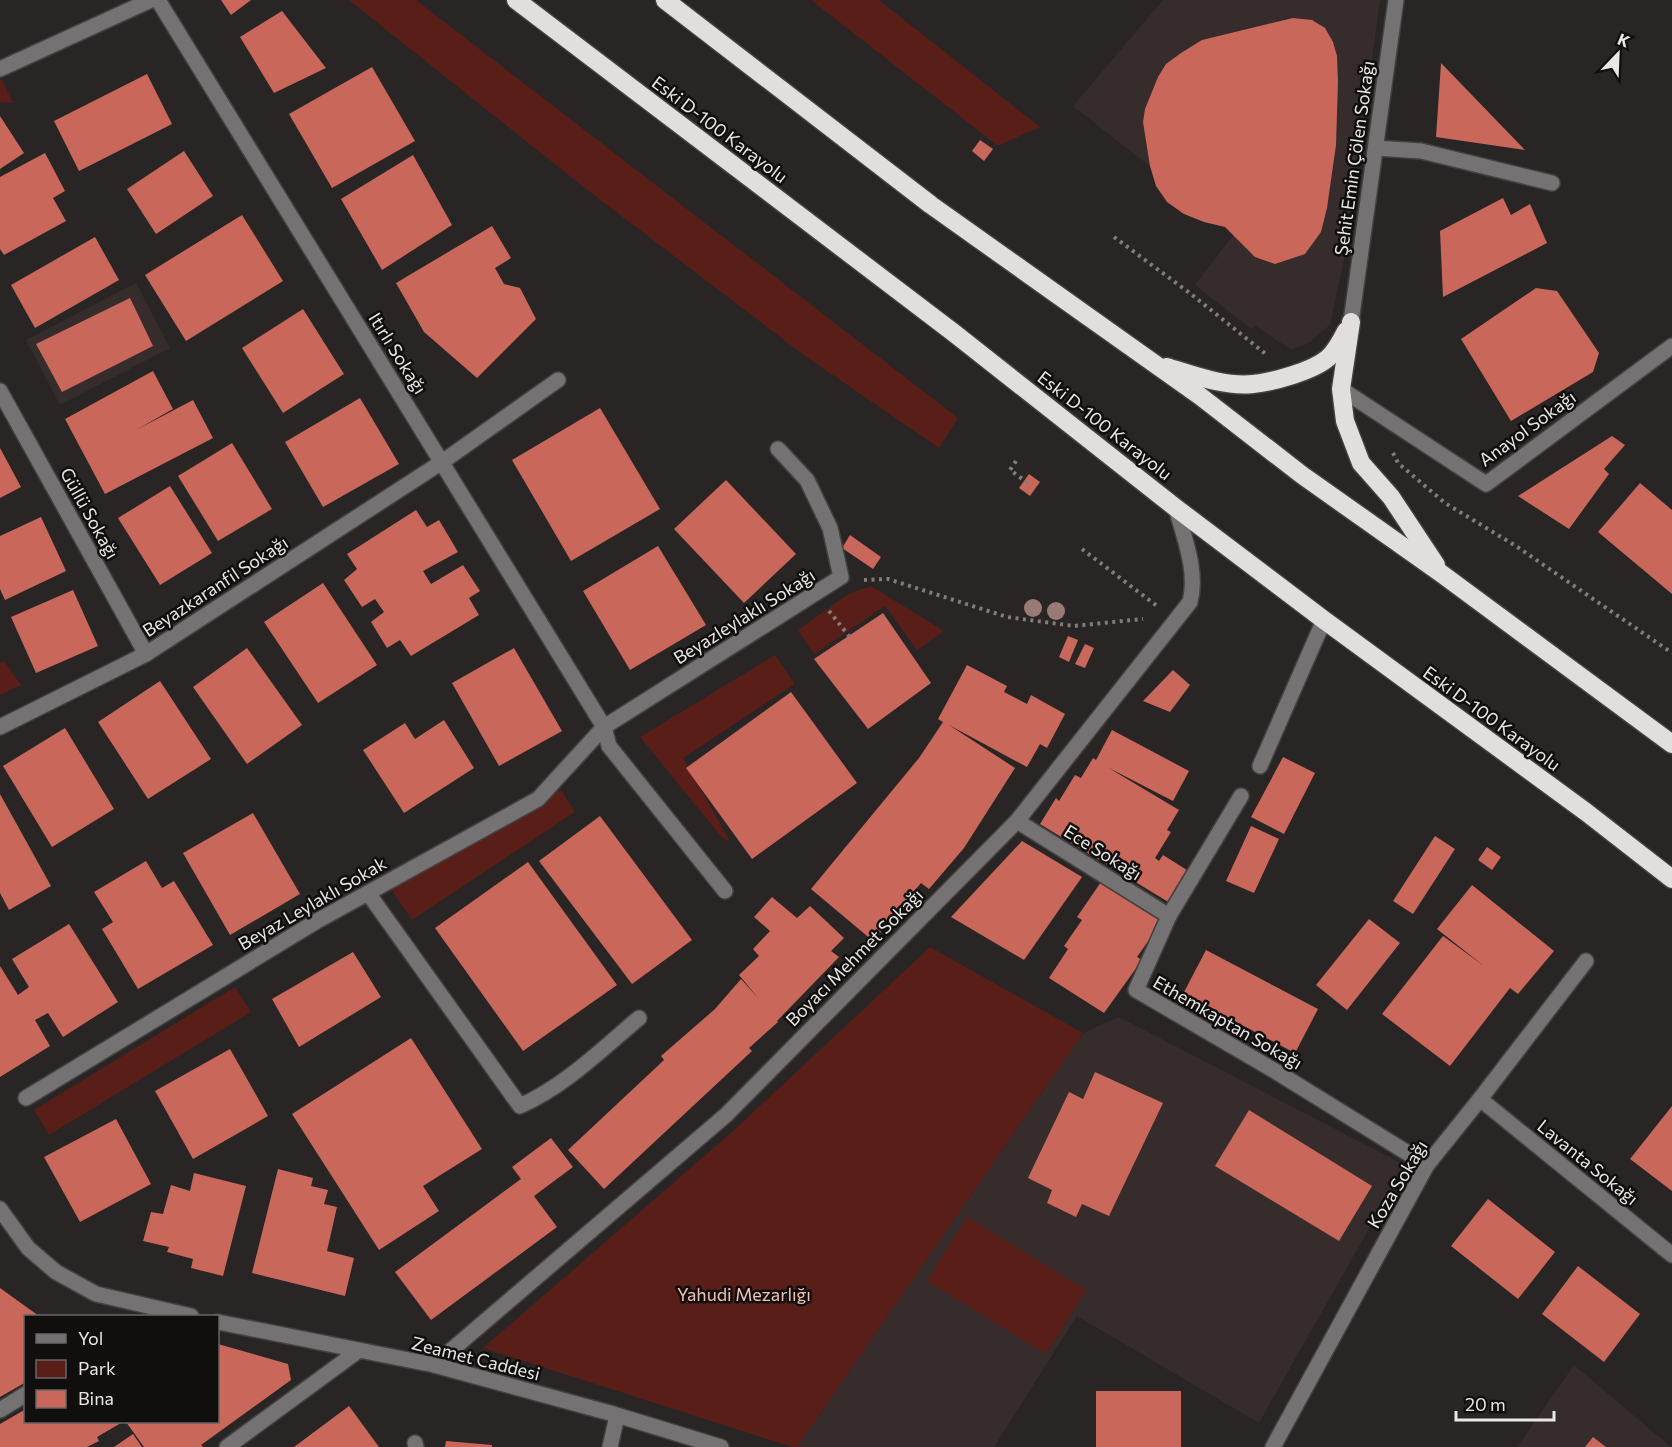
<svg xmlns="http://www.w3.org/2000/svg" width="1672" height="1447" font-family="Commissioner,sans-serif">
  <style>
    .built { fill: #362c2b }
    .green { fill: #591e18 }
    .building { fill: #ca675b }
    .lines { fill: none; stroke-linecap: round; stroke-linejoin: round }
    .minor-casing { stroke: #43403f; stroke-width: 18 }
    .highway-casing { stroke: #43403f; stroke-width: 21 }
    .path { stroke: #807d7c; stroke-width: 4; stroke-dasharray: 3 4.5; stroke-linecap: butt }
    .minor { stroke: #747272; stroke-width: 15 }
    .highway { stroke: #e2dedd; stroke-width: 18 }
    .tree { fill: #997a75 }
    .labels { text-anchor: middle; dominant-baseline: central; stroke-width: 5; stroke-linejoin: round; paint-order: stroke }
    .street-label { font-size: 18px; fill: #eae8e7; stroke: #100f0e }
    .park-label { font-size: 18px; fill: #f6c0b7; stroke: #100f0e }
  </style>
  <rect width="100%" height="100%" fill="#282524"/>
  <g class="built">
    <polygon points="1163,0 1380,0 1347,246 1330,325 1310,342 1291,350 1256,326 1251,329 1195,285 1235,233 1073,106"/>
    <polygon points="136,283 170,348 60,405 26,340"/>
    <polygon points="1119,1017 1405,1165 1259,1423 1077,1316 994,1447 797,1447 1083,1033"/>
    <polygon points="1574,1365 1671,1447 1517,1447"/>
  </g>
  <g class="green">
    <polygon points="349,0 416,0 958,418 939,448 805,356 586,189"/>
    <polygon points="811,0 879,0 1040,127 998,146"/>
    <polygon points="2,79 13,103 0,102 0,80"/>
    <polygon points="871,586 944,631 917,650 885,606 814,654 798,630 850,593"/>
    <polygon points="775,655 795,684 683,758 730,841 723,839 640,737"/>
    <polygon points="4,661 21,685 0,695 0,663"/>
    <polygon points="561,790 575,812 412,920 388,885"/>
    <polygon points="930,947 1083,1033 797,1447 792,1447 483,1348 732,1132"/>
    <polygon points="235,987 251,1012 49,1135 34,1110"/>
    <polygon points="967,1217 1086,1290 1046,1354 927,1281"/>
  </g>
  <g class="building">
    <polygon points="221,0 251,0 231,15"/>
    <polygon points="282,11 326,68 274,93 240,37"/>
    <polygon points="1293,18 1312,20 1325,28 1333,42 1337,56 1338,82 1336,145 1327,208 1321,232 1305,254 1275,264 1255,257 1225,227 1204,222 1184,214 1167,202 1156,186 1150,166 1143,122 1145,109 1158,77 1166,64 1181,53 1202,40"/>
    <polygon points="1441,63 1525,150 1436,137"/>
    <polygon points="372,67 415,141 332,188 289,114"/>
    <polygon points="147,74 172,124 79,171 54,121"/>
    <polygon points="0,116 24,153 0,169"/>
    <polygon points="980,140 993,149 984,161 972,151"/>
    <polygon points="184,151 213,196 156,234 127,189"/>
    <polygon points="45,153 65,191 53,198 66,221 4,255 0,249 0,177"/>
    <polygon points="413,155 452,225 382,270 341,199"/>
    <polygon points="1503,198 1511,215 1530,204 1547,243 1443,297 1440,231"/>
    <polygon points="242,215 283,281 186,341 145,275"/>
    <polygon points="492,226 511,258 495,268 504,284 520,288 536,319 477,378 424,332 396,283"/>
    <polygon points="95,237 119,280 35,328 11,285"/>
    <polygon points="1536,288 1557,291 1599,353 1593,372 1511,421 1461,339"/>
    <polygon points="130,298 153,346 62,392 36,344"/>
    <polygon points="303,309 344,374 283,413 242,348"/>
    <polygon points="153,371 173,409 136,430 193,400 213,438 105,494 65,419"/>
    <polygon points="360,398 399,464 323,507 285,442"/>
    <polygon points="600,408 660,509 571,561 512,460"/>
    <polygon points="1612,436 1625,445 1604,469 1609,474 1569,529 1518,496"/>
    <polygon points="232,443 272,509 218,541 178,476"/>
    <polygon points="0,448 21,487 0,498"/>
    <polygon points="1029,474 1040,482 1030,496 1019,488"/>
    <polygon points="726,480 796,554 744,603 674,529"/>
    <polygon points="1640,483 1672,510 1672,594 1598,532"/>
    <polygon points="170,486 212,553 160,585 118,518"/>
    <polygon points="416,510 427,527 439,520 458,552 423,571 431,584 463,565 480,591 469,598 479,615 411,656 400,640 387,648 371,622 384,612 375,599 362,607 344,580 357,569 347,554"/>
    <polygon points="41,517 66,571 5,600 0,589 0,536"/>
    <polygon points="850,535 881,557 873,569 842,548"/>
    <polygon points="658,546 706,625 630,670 583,591"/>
    <polygon points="323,583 377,665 318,703 264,622"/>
    <polygon points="73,590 98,646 36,673 11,617"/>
    <polygon points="883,613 931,683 868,729 814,659"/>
    <polygon points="1068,636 1078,640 1069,662 1059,657"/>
    <polygon points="1085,644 1094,648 1085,668 1075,664"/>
    <polygon points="247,648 302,725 247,764 193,687"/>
    <polygon points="514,648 562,731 499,766 452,683"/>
    <polygon points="967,665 1007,686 1004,692 1027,704 1031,695 1065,714 1047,748 1040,744 1027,767 949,725 1015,768 964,848 929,889 921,883 873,941 811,889 919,758 943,722 938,719"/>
    <polygon points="1173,670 1190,685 1170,712 1143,701"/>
    <polygon points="160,681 211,759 148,799 98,722"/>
    <polygon points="791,692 857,783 752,859 686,768"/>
    <polygon points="444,720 474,768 404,813 363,750 405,723 415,739"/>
    <polygon points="65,728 114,809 52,847 3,766"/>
    <polygon points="1112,730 1189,771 1173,801 1107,767 1179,810 1167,830 1171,832 1155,858 1159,861 1163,855 1190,872 1170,903 1040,824 1056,798 1059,801 1075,775 1081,778 1093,758 1096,760"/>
    <polygon points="1283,757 1315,773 1284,834 1251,817"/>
    <polygon points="0,794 51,886 9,910 0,893"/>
    <polygon points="253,813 300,894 230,935 183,853"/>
    <polygon points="600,816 692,940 632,984 539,861"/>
    <polygon points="1251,826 1279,839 1254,893 1226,881"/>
    <polygon points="1435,836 1455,849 1413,914 1393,901"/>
    <polygon points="1022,841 1082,877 1024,960 951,917"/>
    <polygon points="1487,847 1501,857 1492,870 1478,860"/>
    <polygon points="146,861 162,888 174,881 213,945 138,989 102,929 113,922 94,892"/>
    <polygon points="528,862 617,985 523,1051 435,928"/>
    <polygon points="1103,879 1163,920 1137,957 1142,960 1104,1013 1049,978 1068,949 1064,946 1082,920 1077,917"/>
    <polygon points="1472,885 1554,951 1518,994 1510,988 1450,1066 1382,1014 1443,936 1484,966 1437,929"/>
    <polygon points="772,897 797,918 810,906 844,938 831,951 839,957 777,1021 778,1022 749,1048 752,1051 604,1189 568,1150 664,1060 661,1056 715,1009 741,979 759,999 739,975 759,956 753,949 770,931 754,917"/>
    <polygon points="1369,919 1400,943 1347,1010 1316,985"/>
    <polygon points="69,924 118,1002 63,1037 48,1013 35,1020 50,1046 0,1077 0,966 18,995 29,987 12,959"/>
    <polygon points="1206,950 1318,1009 1295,1053 1183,994"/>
    <polygon points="353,952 381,997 299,1047 272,999"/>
    <polygon points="411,1038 482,1149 423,1186 439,1211 379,1250 292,1114"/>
    <polygon points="230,1049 268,1116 193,1159 155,1091"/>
    <polygon points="1095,1072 1163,1103 1109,1216 1082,1204 1076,1217 1047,1203 1052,1190 1028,1178 1069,1092 1083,1099"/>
    <polygon points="1672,1106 1672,1191 1630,1159"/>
    <polygon points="1249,1110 1372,1186 1339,1241 1215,1166"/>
    <polygon points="116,1119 151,1184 80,1222 44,1157"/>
    <polygon points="551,1138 573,1167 534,1196 557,1227 431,1320 395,1272 521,1179 512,1167"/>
    <polygon points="278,1169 313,1178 311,1186 328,1190 324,1204 337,1207 327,1251 354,1258 345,1296 252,1273"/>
    <polygon points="194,1173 246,1186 223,1276 191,1268 193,1259 167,1252 169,1247 143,1241 151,1212 163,1214 171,1185 190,1191"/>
    <polygon points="1488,1199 1555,1252 1518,1299 1451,1246"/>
    <polygon points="1578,1266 1640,1314 1604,1362 1542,1314"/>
    <polygon points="0,1288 39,1316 26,1316 26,1382 0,1397"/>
    <polygon points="218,1344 288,1364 291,1380 201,1445 203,1447 144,1447 126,1422 218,1422"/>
    <rect x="1096" y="1391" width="85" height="56"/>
    <polygon points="349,1406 379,1447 294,1447"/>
    <polygon points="26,1409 26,1422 120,1422 121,1423 97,1437 99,1441 87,1447 0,1447 0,1424"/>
    <polygon points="133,1434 142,1447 114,1447"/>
    <polygon points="1593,1437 1606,1447 1585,1447"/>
    <polygon points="446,1441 492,1445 492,1447 445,1447"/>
  </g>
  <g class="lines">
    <defs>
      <g id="minor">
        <polyline points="158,0 604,727 609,746 725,891"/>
        <polyline points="0,69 151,0"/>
        <polyline points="1376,148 1421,151 1552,183"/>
        <polyline points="1351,322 1396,0"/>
        <polyline points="1341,389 1486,484 1672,346"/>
        <polyline points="0,391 146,654"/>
        <polyline points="0,727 146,654 442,462 558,380"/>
        <polyline points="1260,766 1324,620"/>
        <polyline points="1241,796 1169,916 1136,990 1275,1071 1427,1165"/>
        <polyline points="1017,821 1169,916"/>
        <path d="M368 893 520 1106C565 1086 601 1050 639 1018"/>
        <polyline points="26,1098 317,921 538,799 604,727 841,577 830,528 807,480 778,449"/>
        <polyline points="1480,1099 1672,1255"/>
        <polyline points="0,1209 28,1248 56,1272 96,1294 191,1316"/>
        <polyline points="218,1322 434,1365 610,1413 721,1447"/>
        <path d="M434 1365 726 1115 1017 821 1190 602C1198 572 1184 537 1176 508"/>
        <polyline points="0,1410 26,1394"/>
        <polyline points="415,1443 416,1447"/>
        <polyline points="227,1447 358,1351"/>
        <polyline points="610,1447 617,1416"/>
        <polyline points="1273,1447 1427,1165 1480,1099 1586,961"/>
      </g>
      <g id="highway">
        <polyline points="516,0 954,333 1176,508 1324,620 1586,812 1672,879"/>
        <polyline points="665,0 931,205 1200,396 1302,475 1442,574 1672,744"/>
        <polyline points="1351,322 1341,389 1345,421 1361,463 1391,497 1436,565"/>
        <path d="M1167 367C1193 375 1225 387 1253 384 1273 382 1313 371 1328 358 1336 351 1341 341 1346 331"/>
      </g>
    </defs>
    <use href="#minor" class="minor-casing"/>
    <use href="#highway" class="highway-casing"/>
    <g class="path">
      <polyline points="1114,237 1191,294 1267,355"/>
      <polyline points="1393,453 1398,463 1445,503 1516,546 1672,653"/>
      <polyline points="1016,461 1010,470 1029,484"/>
      <polyline points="1082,549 1157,606"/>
      <polyline points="864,580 888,579 1007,617 1074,626 1143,619"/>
      <polyline points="829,611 849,636"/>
    </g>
    <use href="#minor" class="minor"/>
    <use href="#highway" class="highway"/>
  </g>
  <g class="tree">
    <circle cx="1033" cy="608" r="9"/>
    <circle cx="1056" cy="611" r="9"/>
  </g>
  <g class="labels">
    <g class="street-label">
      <text transform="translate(720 129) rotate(37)">Eski D-100 Karayolu</text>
      <text transform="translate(1354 158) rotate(-82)">Şehit Emin Çölen Sokağı</text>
      <text transform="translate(398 353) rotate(58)">Itırlı Sokağı</text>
      <text transform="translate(1105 425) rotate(38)">Eski D-100 Karayolu</text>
      <text transform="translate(1527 428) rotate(-36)">Anayol Sokağı</text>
      <text transform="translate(90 513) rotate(61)">Güllü Sokağı</text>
      <text transform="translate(215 586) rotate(-33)">Beyazkaranfil Sokağı</text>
      <text transform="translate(744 616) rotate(-32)">Beyazleylaklı Sokağı</text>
      <text transform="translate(1492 718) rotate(36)">Eski D-100 Karayolu</text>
      <text transform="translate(1103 852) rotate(32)">Ece Sokağı</text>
      <text transform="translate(312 903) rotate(-30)">Beyaz Leylaklı Sokak</text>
      <text transform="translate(854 957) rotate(-45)">Boyacı Mehmet Sokağı</text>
      <text transform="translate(1228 1022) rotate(30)">Ethemkaptan Sokağı</text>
      <text transform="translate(1588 1162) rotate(39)">Lavanta Sokağı</text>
      <text transform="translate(1397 1184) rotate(-59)">Koza Sokağı</text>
      <text transform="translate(476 1358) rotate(14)">Zeamet Caddesi</text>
    </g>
    <g class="park-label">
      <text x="744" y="1294">Yahudi Mezarlığı</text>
    </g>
  </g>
  <rect x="24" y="1315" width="195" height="108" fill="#100f0e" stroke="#676665" stroke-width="1.5"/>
  <rect x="36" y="1334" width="30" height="9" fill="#747272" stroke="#676665" stroke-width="1.5"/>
  <text x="78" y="1345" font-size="18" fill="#eae8e7">Yol</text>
  <rect x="36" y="1360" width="30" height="18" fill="#591e18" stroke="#676665" stroke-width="1.5"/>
  <text x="78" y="1375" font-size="18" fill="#eae8e7">Park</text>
  <rect x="36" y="1390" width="30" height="18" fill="#ca675b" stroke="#676665" stroke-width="1.5"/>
  <text x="78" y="1405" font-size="18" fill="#eae8e7">Bina</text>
  <g transform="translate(1618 54) rotate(23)" stroke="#100f0e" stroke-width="4.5" paint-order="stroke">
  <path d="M0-4.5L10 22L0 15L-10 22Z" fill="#eae8e7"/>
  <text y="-9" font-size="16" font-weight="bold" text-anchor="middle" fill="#eae8e7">K</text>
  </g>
  <path d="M1456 1411v9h98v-9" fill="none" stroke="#eae8e7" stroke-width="3"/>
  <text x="1465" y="1411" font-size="18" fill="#eae8e7" stroke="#100f0e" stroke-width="4.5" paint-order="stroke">20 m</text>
</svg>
